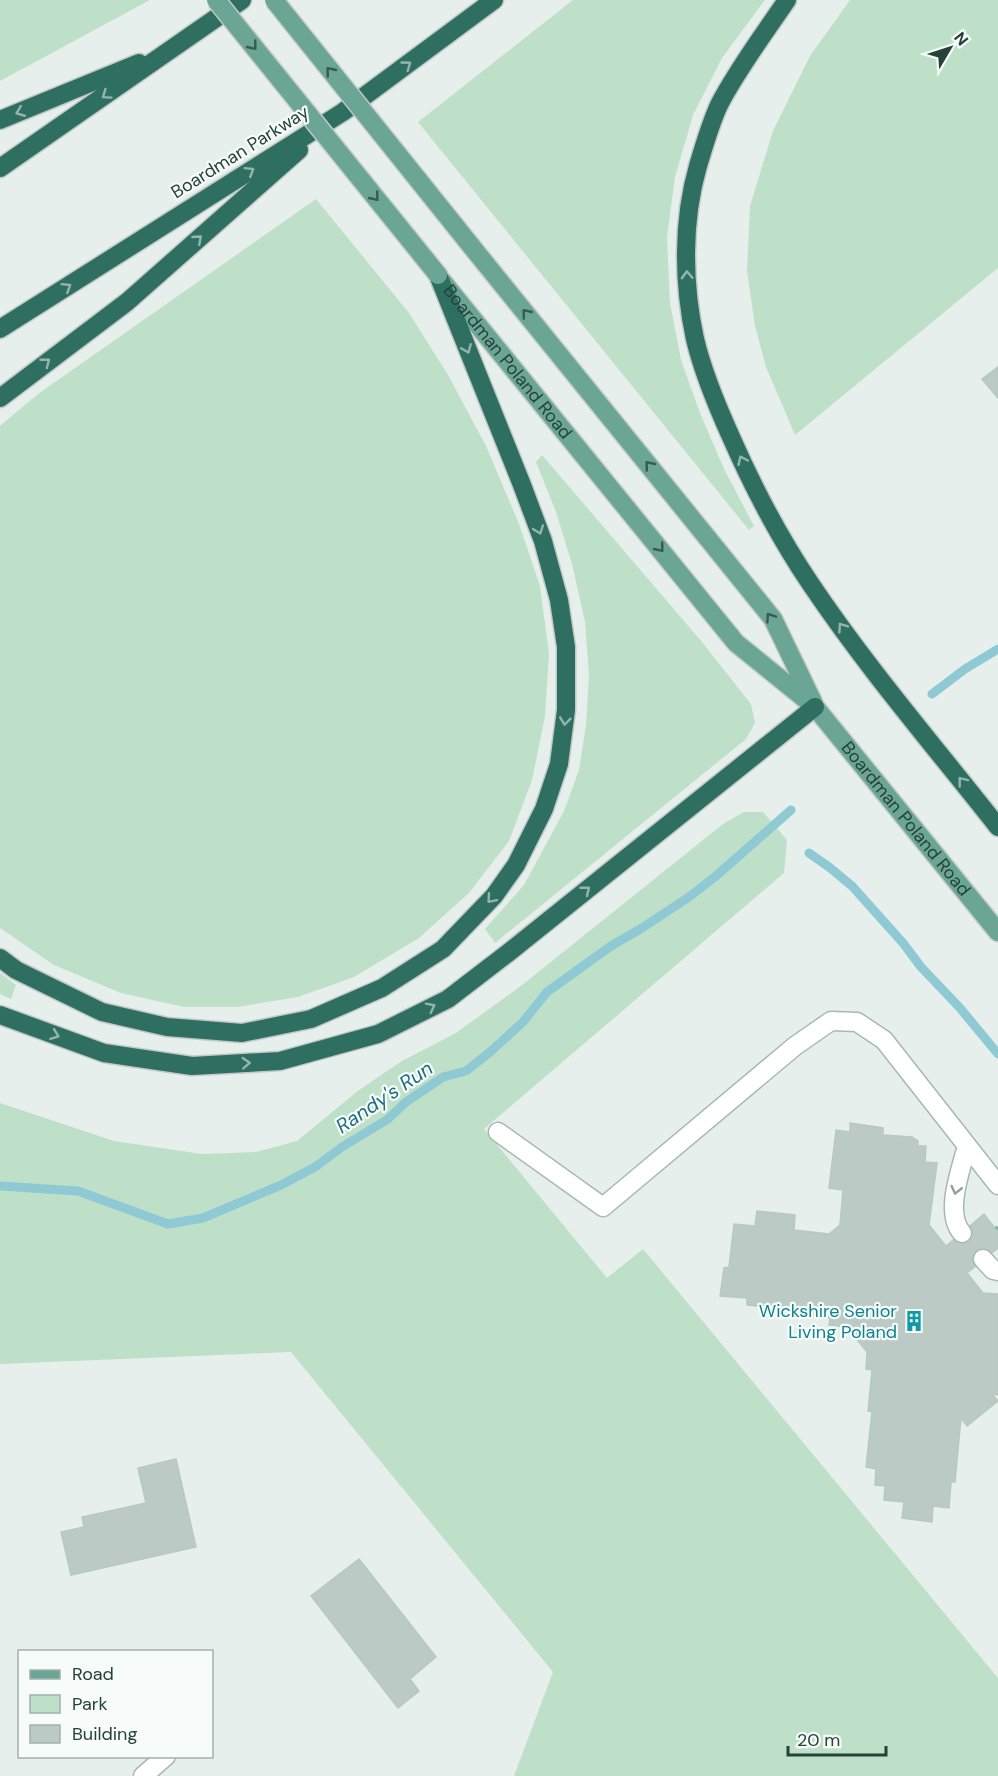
<svg xmlns="http://www.w3.org/2000/svg" width="998" height="1776" font-family="'DM Sans',sans-serif">
  <style>
    .green { fill: #bfe0c8 }
    .lines { fill: none; stroke-linecap: round; stroke-linejoin: round }
    .stream { stroke: #8ec9d4; stroke-width: 9 }
    .building { fill: #bbcac4; stroke: #b8c9c2; stroke-width: 1.5 }
    .service-casing { stroke: #a8b8b2; stroke-width: 21 }
    .minor-casing { stroke: #a8b8b2; stroke-width: 21 }
    .primary-casing { stroke: #c2cac8; stroke-width: 21 }
    .motorway-casing { stroke: #c2cac8; stroke-width: 21 }
    .path { stroke: #86b3a5; stroke-width: 4; stroke-dasharray: 3 4.5; stroke-linecap: butt }
    .service { stroke: #fff; stroke-width: 18 }
    .minor { stroke: #fff; stroke-width: 18 }
    .primary { stroke: #6aa596; stroke-width: 18 }
    .motorway { stroke: #2f6f62; stroke-width: 18 }
    .primary-bridge-casing { stroke: #c2cac8; stroke-width: 21; stroke-linecap: butt }
    .primary-bridge { stroke: #6aa596; stroke-width: 18 }
    .oneway { stroke: #365b51 }
    .oneway2 { stroke: #93b5ae }
    .oneway3 { stroke: #92a09c }
    .labels { text-anchor: middle; dominant-baseline: central; stroke-width: 4.5; stroke-linejoin: round; paint-order: stroke }
    .street-label { font-size: 18px; fill: #24423a; stroke: #f7fbf9 }
    .culture-label { font-size: 18px; fill: #0d838f; stroke: #f7fbf9; text-anchor: end }
    .water-label { font-size: 20px; font-style: italic; fill: #1c6f80; stroke: #f7fbf9 }
  </style>
  <rect width="100%" height="100%" fill="#e6efeb"/>
  <g class="green">
    <polygon points="0,0 150,0 0,81"/>
    <polygon points="573,0 765,0 722,58 693,115 675,177 667,237 670,303 681,360 700,413 724,469 754,526 749,530 418,122"/>
    <polygon points="850,0 998,0 998,268 795,435 766,367 755,326 747,271 750,206 773,131 810,56"/>
    <polygon points="316,199 409,313 448,375 486,446 519,524 540,586 549,654 545,716 532,780 509,841 469,893 419,938 354,977 298,997 238,1007 184,1007 121,993 54,965 0,928 0,426 38,394"/>
    <polygon points="542,455 702,642 751,704 755,723 746,739 495,943 485,929 524,885 564,811 579,770 586,725 589,675 585,622 572,564 556,512 536,462"/>
    <polygon points="744,812 763,812 787,840 784,873 484,1129 607,1278 643,1249 998,1678 998,1776 514,1776 553,1672 291,1352 0,1364 0,1103 114,1141 202,1154 256,1152 297,1141 359,1090 402,1061 456,1033 522,985 723,824"/>
    <polygon points="0,973 16,985 11,999 0,994"/>
  </g>
  <g class="lines">
    <g class="stream">
      <polyline points="932,694 965,669 998,649"/>
      <polyline points="809,853 829,867 852,886 903,943 921,967 960,1008 998,1054"/>
      <polyline points="0,1186 78,1191 168,1224 203,1218 281,1185 315,1167 342,1147 388,1119 406,1102 443,1077 466,1071 490,1052 523,1022 547,992 611,946 642,928 689,897 716,876 791,810"/>
    </g>
  </g>
  <g class="building">
    <polygon points="998,367 998,398 982,379"/>
    <polygon points="850,1123 883,1128 883,1135 912,1137 918,1141 918,1146 926,1146 925,1162 937,1163 929,1225 946,1246 984,1214 998,1232 998,1248 967,1273 983,1293 998,1294 998,1395 992,1394 998,1401 967,1426 961,1418 955,1482 951,1482 949,1508 933,1506 932,1522 902,1518 904,1502 884,1500 885,1486 875,1485 876,1469 866,1467 872,1412 868,1411 872,1370 866,1369 867,1352 847,1327 829,1325 830,1318 787,1314 788,1309 747,1305 747,1298 720,1296 724,1268 729,1267 734,1224 755,1226 757,1211 795,1215 794,1230 829,1234 840,1225 843,1190 829,1188 836,1130 850,1132"/>
    <polygon points="176,1459 196,1547 71,1575 61,1532 84,1527 82,1517 146,1503 138,1468"/>
    <polygon points="359,1559 436,1657 410,1679 419,1691 398,1708 311,1596"/>
  </g>
  <g class="lines">
    <defs>
      <g id="service">
        <polyline points="498,1132 603,1207 795,1046 831,1021 857,1022 884,1040 998,1185"/>
        <path d="M962 1233C944 1213 961 1169 967 1146"/>
        <polyline points="983,1259 993,1270 998,1271"/>
      </g>
      <polyline id="minor" points="143,1776 166,1756"/>
      <g id="primary">
        <polyline points="472,247 773,619 813,702"/>
        <path id="s1" d="M442 281 736 643 815 707 998 932"/>
      </g>
      <g id="motorway">
        <path d="M787 0C764 34 739 67 720 103 712 119 703 149 698 166 682 221 683 284 695 339 703 373 717 406 731 437 753 487 779 537 810 583 867 668 935 747 998 827"/>
        <polyline points="0,120 139,63"/>
        <polyline points="0,168 242,0"/>
        <polyline points="0,329 343,112 494,0"/>
        <polyline points="0,398 127,302 299,150"/>
        <polyline points="0,958 16,970 102,1012 167,1027 242,1033 311,1019 382,988 443,949 494,896 516,865 544,809 559,764 566,710 566,647 559,600 543,541 522,485 438,275"/>
        <polyline points="0,1015 104,1053 192,1066 280,1061 378,1034 448,999 508,953 815,707"/>
      </g>
    </defs>
    <use href="#service" class="service-casing"/>
    <use href="#minor" class="minor-casing"/>
    <use href="#primary" class="primary-casing"/>
    <use href="#motorway" class="motorway-casing"/>
    <polyline class="path" points="996,1229 998,1227"/>
    <use href="#service" class="service"/>
    <use href="#minor" class="minor"/>
    <use href="#primary" class="primary"/>
    <use href="#motorway" class="motorway"/>
    <defs>
      <g id="primary-bridge">
        <polyline points="216,0 438,275"/>
        <polyline points="274,0 472,247"/>
      </g>
    </defs>
    <use href="#primary-bridge" class="primary-bridge-casing"/>
    <use href="#primary-bridge" class="primary-bridge"/>
  </g>
  <defs><path id="oneway-chevron" d="M-2-3.5L2.5 0L-2 3.5" fill="none" stroke-width="1.6" stroke-linecap="round" stroke-linejoin="round" transform="scale(1.5)"/></defs>
  <g class="oneway">
    <use href="#oneway-chevron" transform="translate(253 46) rotate(51)"/>
    <use href="#oneway-chevron" transform="translate(330 71) rotate(-129)"/>
    <use href="#oneway-chevron" transform="translate(375 197) rotate(51)"/>
    <use href="#oneway-chevron" transform="translate(526 313) rotate(-129)"/>
    <use href="#oneway-chevron" transform="translate(649 465) rotate(-129)"/>
    <use href="#oneway-chevron" transform="translate(660 548) rotate(51)"/>
    <use href="#oneway-chevron" transform="translate(770 617) rotate(-124)"/>
  </g>
  <g class="oneway2">
    <use href="#oneway-chevron" transform="translate(407 65) rotate(-36)"/>
    <use href="#oneway-chevron" transform="translate(106 95) rotate(145)"/>
    <use href="#oneway-chevron" transform="translate(20 112) rotate(158)"/>
    <use href="#oneway-chevron" transform="translate(250 171) rotate(-32)"/>
    <use href="#oneway-chevron" transform="translate(198 239) rotate(-41)"/>
    <use href="#oneway-chevron" transform="translate(687 275) rotate(-92)"/>
    <use href="#oneway-chevron" transform="translate(67 287) rotate(-32)"/>
    <use href="#oneway-chevron" transform="translate(467 349) rotate(68)"/>
    <use href="#oneway-chevron" transform="translate(46 362) rotate(-38)"/>
    <use href="#oneway-chevron" transform="translate(742 460) rotate(-115)"/>
    <use href="#oneway-chevron" transform="translate(539 530) rotate(70)"/>
    <use href="#oneway-chevron" transform="translate(842 627) rotate(-125)"/>
    <use href="#oneway-chevron" transform="translate(565 721) rotate(97)"/>
    <use href="#oneway-chevron" transform="translate(962 781) rotate(-128)"/>
    <use href="#oneway-chevron" transform="translate(586 890) rotate(-39)"/>
    <use href="#oneway-chevron" transform="translate(491 899) rotate(131)"/>
    <use href="#oneway-chevron" transform="translate(431 1007) rotate(-27)"/>
    <use href="#oneway-chevron" transform="translate(55 1035) rotate(20)"/>
    <use href="#oneway-chevron" transform="translate(246 1063) rotate(-3)"/>
  </g>
  <use class="oneway3" href="#oneway-chevron" transform="translate(956 1190) rotate(103)"/>
  <defs>
    <symbol id="building-bare" viewBox="-9 -9 18 18"><path d="M-4-6H4V6H1V3H-1V6H-4ZM-2.5-4.3h1.7v1.8h-1.7ZM.8-4.3h1.7v1.8H.8ZM-2.5-1h1.7V.8h-1.7ZM.8-1h1.7V.8H.8Z" fill="#0f9aa8" stroke="#f7fbf9" stroke-width="2.5" paint-order="stroke"/></symbol>
  </defs>
  <g fill-rule="evenodd">
    <use href="#building-bare" x="899" y="1306" width="30" height="30"/>
  </g>
  <g class="labels">
    <g class="street-label">
      <text transform="translate(240 152) rotate(-32)">Boardman Parkway</text>
      <text stroke="none"><textPath href="#s1" startOffset="104">Boardman Poland Road</textPath></text>
      <text stroke="none"><textPath href="#s1" startOffset="712">Boardman Poland Road</textPath></text>
    </g>
    <g class="culture-label">
      <text x="897" y="1311">Wickshire Senior<tspan x="897" dy="21">Living Poland</tspan></text>
    </g>
    <g class="water-label">
      <text transform="translate(384 1097) rotate(-34)">Randy's Run</text>
    </g>
  </g>
  <rect x="18" y="1650" width="195" height="108" fill="#f7fbf9" stroke="#a3b1ad" stroke-width="1.5"/>
  <rect x="30" y="1670" width="30" height="9" fill="#6aa596" stroke="#a3b1ad" stroke-width="1.5"/>
  <text x="72" y="1680" font-size="18" fill="#24423a">Road</text>
  <rect x="30" y="1695" width="30" height="18" fill="#bfe0c8" stroke="#a3b1ad" stroke-width="1.5"/>
  <text x="72" y="1710" font-size="18" fill="#24423a">Park</text>
  <rect x="30" y="1725" width="30" height="18" fill="#bbcac4" stroke="#a3b1ad" stroke-width="1.5"/>
  <text x="72" y="1740" font-size="18" fill="#24423a">Building</text>
  <g transform="translate(950 48) rotate(51)" stroke="#f7fbf9" stroke-width="4.5" paint-order="stroke">
  <path d="M0-4.5L10 22L0 15L-10 22Z" fill="#24423a"/>
  <text y="-9" font-size="16" font-weight="bold" text-anchor="middle" fill="#24423a">N</text>
  </g>
  <path d="M788 1746v9h98v-9" fill="none" stroke="#24423a" stroke-width="3"/>
  <text x="797" y="1746" font-size="18" fill="#24423a" stroke="#f7fbf9" stroke-width="4.5" paint-order="stroke">20 m</text>
</svg>
